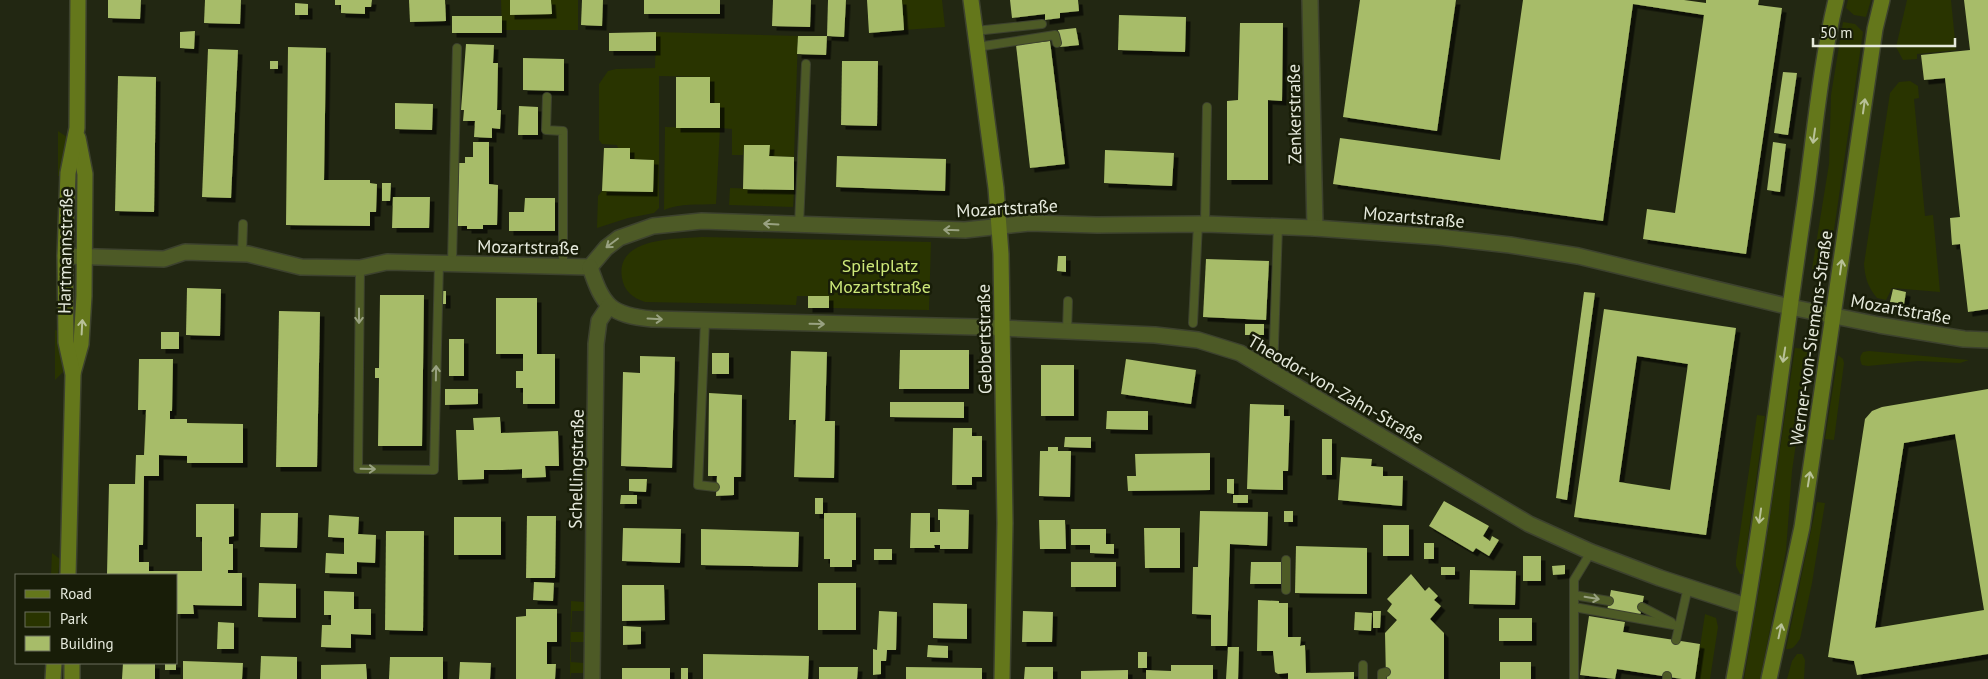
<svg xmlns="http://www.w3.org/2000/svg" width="1988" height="679" font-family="'PT Sans',sans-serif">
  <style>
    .green { fill: #293400 }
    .building { fill: #a7bc69; fill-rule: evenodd; filter: url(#shadow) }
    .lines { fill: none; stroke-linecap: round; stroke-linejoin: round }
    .lane-casing { stroke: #3d422e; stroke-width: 10 }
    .street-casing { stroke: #3d422e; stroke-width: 18 }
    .secondary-casing { stroke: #3d422e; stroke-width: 18 }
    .lane { stroke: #4d5a26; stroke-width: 8 }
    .street { stroke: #4d5a26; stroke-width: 15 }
    .secondary { stroke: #64771b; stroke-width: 15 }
    .oneway { stroke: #b8c198 }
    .oneway2 { stroke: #99a281 }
    .labels { text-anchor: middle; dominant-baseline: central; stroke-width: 5; stroke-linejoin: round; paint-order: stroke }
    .street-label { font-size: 18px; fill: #e5e9dc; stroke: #181d08 }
    .park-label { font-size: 18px; fill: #cde879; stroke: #181d08 }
  </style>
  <defs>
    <filter id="shadow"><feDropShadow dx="4.5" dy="4.5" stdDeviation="0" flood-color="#0009"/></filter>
  </defs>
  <rect width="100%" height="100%" fill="#222712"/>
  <g class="green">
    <polygon points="501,0 510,0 510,15 552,14 551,0 578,0 578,30 502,30"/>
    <polygon points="902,0 942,0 945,27 904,30"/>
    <polygon points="1848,0 1871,0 1866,17 1854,15 1846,8"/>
    <polygon points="1907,0 1951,0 1956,50 1917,54 1917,59 1903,60 1896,47"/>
    <polygon points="1843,22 1855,24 1863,32 1828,271 1812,269 1829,164 1831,95"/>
    <path d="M656 32 798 36 794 157 769 156V145H744L743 155H732V129L720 128 716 204C699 205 680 203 664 210L665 127 720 128V104L710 103V77L659 76V208L654 213 628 218 597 228 598 196 602 191 653 192 654 160 630 159V148H618L617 145 602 144 599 140V84L608 71 616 69 655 68Z"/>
    <path d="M1910 81 1918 86 1919 98 1914 99 1925 216 1933 215 1940 292 1892 288 1886 300 1877 298C1868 287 1865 278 1864 264L1890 93 1899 82Z"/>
    <polygon points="58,131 67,137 62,176 58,176"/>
    <polygon points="730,188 794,190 793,207 729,205"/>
    <path d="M702 237 931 242 929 310 829 308V296H797L796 305 645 302C633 298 624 291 622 278 615 237 676 239 702 237Z"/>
    <polygon points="55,330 59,331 63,372 55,380"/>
    <polygon points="1795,348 1809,349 1809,354 1792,471 1786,551 1760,679 1744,679 1761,577"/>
    <path d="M1869 351 1969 360 1960 363 1918 361 1868 366 1862 365C1860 360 1859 357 1863 352Z"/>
    <polygon points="1838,355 1843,359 1844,363 1834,440 1825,439"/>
    <polygon points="574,414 586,414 586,425 575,425 575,439 586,440 586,449 575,449 574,471 586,471 586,481 573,481"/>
    <polygon points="1757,415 1765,416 1743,574 1740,574 1736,566 1736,560"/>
    <path d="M1817 502 1825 503 1812 583 1800 639C1796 644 1794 650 1786 649Z"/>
    <polygon points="52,553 60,559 58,575 51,575"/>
    <polygon points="571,601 584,602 584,611 572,611 571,632 584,632 584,642 571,642 571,662 584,663 584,673 571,673 570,679"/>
    <polygon points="1705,614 1716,618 1718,627 1710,679 1695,679"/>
    <polygon points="1797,654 1802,654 1805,660 1804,679 1787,679 1792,661"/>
  </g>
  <g class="building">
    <polygon points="108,0 141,0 140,19 108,18"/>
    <polygon points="205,0 241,0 240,24 204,23"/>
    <polygon points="335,0 372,0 371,7 365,7 365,14 341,13 341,5 335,5"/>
    <polygon points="409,0 445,0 446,21 410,22"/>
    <polygon points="510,0 551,0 552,14 510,15"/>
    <polygon points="582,0 603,0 602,26 581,25"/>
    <rect x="644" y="0" width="76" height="14"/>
    <polygon points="773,0 811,0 810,27 772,26"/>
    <polygon points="828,0 846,0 844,37 827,36"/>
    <polygon points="867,0 902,0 904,30 869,33"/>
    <polygon points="1010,0 1078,0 1079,11 1060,13 1060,18 1045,20 1045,14 1012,18"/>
    <polygon points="1360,0 1456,0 1437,131 1343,117"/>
    <polygon points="1523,0 1684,0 1706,3 1706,0 1759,0 1758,5 1782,8 1746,254 1643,239 1647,209 1675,213 1704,15 1633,4 1603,221 1333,184 1340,138 1500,160"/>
    <polygon points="1964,0 1988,0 1988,309 1968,312 1960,244 1952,245 1950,218 1960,217 1945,78 1924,80 1921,55 1970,50"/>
    <polygon points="295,3 308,4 308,15 295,15"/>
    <polygon points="1119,15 1186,17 1185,52 1118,50"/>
    <rect x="452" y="16" width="50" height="17"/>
    <polygon points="1240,23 1283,23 1282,101 1268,100 1268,180 1227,180 1227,101 1238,100"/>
    <polygon points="1076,28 1079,45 1060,47 1058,30"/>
    <polygon points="195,31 194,49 180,48 180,32"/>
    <polygon points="656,32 656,51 609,51 609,33"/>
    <polygon points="798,36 827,36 826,55 797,54"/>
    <polygon points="1050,41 1065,164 1030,168 1016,45"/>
    <polygon points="466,44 494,45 493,63 498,63 497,110 501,110 500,129 492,128 492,138 474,137 475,121 463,121 464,110 461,110"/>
    <polygon points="288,47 326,48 324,180 370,180 370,183 377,184 376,212 370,212 370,226 286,225"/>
    <polygon points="208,49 238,50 231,198 202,197"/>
    <polygon points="523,58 564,59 564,91 523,90"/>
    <rect x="270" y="61" width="8" height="8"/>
    <polygon points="842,61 878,61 877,126 841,125"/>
    <polygon points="1783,72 1797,73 1788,135 1774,133"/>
    <polygon points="118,76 156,77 154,212 115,211"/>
    <polygon points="676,77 710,77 710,103 720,103 720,128 676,128"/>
    <polygon points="395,103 433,104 432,130 395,129"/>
    <polygon points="519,106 538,107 538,135 518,135"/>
    <polygon points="473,142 489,142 489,184 498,185 497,225 483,225 483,229 467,229 467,226 457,226 459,163 465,163 465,157 473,157"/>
    <polygon points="1773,142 1786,144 1780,192 1767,190"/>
    <polygon points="744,145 770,145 769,156 794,157 794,190 743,189"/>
    <polygon points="604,148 630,148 630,159 654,160 653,192 602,191"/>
    <polygon points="1105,150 1174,153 1172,186 1104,183"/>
    <polygon points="837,156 946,159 945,191 836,187"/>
    <polygon points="382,183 391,183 390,201 382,201"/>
    <polygon points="393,197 430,197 429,228 392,228"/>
    <polygon points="525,198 555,198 555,231 509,231 509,212 524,212"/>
    <polygon points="1058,256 1066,256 1066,272 1057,271"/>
    <polygon points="1206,259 1269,261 1266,320 1203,317"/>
    <polygon points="187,288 221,289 220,336 186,335"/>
    <polygon points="1893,289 1906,292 1904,304 1890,302"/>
    <rect x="441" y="291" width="5" height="13"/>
    <polygon points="1584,292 1595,293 1567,500 1556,498"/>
    <polygon points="380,295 424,295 422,446 378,446 379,378 375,378 375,368 379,368"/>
    <rect x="808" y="296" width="21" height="12"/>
    <polygon points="496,298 537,298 537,354 555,354 555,404 523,404 523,388 516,388 516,371 523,371 523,354 496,354"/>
    <path d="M1604 309 1736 328 1706 535 1574 517ZM1637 356 1688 364 1670 490 1619 482Z"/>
    <polygon points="279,311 320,312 317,467 276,467"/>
    <rect x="1245" y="324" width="19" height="11"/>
    <rect x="161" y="332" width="18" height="17"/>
    <rect x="449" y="339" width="15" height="37"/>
    <polygon points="900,350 969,350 969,389 899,389"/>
    <polygon points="791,351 827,352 825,421 835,421 834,478 794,477 796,420 789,420"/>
    <rect x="712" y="353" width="17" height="21"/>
    <polygon points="640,356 675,357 672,468 621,466 623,372 640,373"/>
    <polygon points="139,359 173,359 172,411 170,411 170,419 187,419 187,423 243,424 243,463 187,463 187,456 159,455 159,476 144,476 143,545 139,545 139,562 149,562 149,571 202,571 202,537 196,537 196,504 234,504 234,536 229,537 229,544 233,544 233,570 228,570 228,573 242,573 242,606 193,605 194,614 176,614 176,575 107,575 109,484 135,484 136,455 144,455 146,410 138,410"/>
    <polygon points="1126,359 1196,370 1191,404 1121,394"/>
    <rect x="1041" y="365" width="33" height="51"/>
    <polygon points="445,389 478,389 478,404 445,405"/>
    <path d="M1988 389V654L1857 675 1854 661 1828 657 1865 419 1872 411 1882 407ZM1955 434 1984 610 1875 628 1904 443Z"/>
    <polygon points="709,393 742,395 741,477 734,477 734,495 716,496 717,476 708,476"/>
    <polygon points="890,402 964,402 964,418 890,417"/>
    <polygon points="1250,404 1284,405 1284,416 1290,416 1288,471 1283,471 1283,490 1247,489"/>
    <polygon points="1107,411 1148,411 1148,430 1106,429"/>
    <polygon points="500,417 501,433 558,431 559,466 545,466 546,477 522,478 522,469 502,470 484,470 484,479 458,480 456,430 474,430 473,418"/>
    <polygon points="953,428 972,428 972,436 982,436 982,477 972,477 972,485 952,485"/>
    <polygon points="1065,437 1091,437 1091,448 1064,447"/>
    <rect x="1322" y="439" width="10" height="36"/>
    <polygon points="1048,447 1058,447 1058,451 1071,451 1070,497 1039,496 1040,451 1048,451"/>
    <polygon points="1210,453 1210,490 1128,491 1127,476 1136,476 1135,454"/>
    <polygon points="1341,457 1372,459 1371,466 1383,467 1383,476 1403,476 1402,506 1338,500"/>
    <polygon points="629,479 647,479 646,492 629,491"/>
    <polygon points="1227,479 1234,479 1234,494 1227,493"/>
    <polygon points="621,495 637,495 637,504 620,504"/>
    <rect x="1233" y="495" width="15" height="8"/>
    <rect x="815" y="498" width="8" height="16"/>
    <polygon points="1444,501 1489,526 1483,536 1490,541 1492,536 1499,540 1489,556 1476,548 1473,552 1429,526"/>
    <polygon points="938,509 969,510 968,549 940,549 940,545 934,545 935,548 910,548 911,513 930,513 930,532 940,532 940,520 938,520"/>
    <polygon points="1200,511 1268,512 1267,546 1230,544 1227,646 1211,646 1211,615 1192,614 1193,567 1198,567"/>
    <rect x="1284" y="511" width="9" height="11"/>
    <polygon points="261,513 298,513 297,548 260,547"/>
    <polygon points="824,513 856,513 856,560 852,560 852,567 830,567 830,559 824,559"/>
    <polygon points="329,515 359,517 358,534 376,535 375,563 357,562 357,574 325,573 326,553 344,554 344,538 328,537"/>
    <polygon points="527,516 556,516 555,578 526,578"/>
    <rect x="454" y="517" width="47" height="38"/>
    <polygon points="1039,520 1065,520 1066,549 1040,549"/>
    <rect x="1383" y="525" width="26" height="31"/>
    <polygon points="623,528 681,529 680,563 622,561"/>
    <polygon points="1144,528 1180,528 1180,568 1145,568"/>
    <polygon points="701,529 799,532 798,567 701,565"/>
    <polygon points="1071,529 1106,529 1106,544 1114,544 1114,554 1090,553 1090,545 1071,545"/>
    <polygon points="386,531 424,531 423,631 385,630"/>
    <rect x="1424" y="543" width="10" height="16"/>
    <polygon points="1296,546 1367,548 1367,594 1295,593"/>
    <rect x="874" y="549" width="18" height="11"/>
    <rect x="1523" y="556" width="18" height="25"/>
    <rect x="1071" y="562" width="45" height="25"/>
    <polygon points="1251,562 1282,562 1282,584 1250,584"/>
    <polygon points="1565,565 1565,574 1553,575 1552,566"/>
    <rect x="1441" y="567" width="14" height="8"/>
    <polygon points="1470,570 1516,571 1515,605 1469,604"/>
    <polygon points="1411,574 1425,591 1429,587 1438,596 1434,600 1441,606 1430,619 1444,633 1444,679 1386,679 1385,633 1397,620 1387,611 1392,604 1387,599"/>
    <polygon points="534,582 554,583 553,601 533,600"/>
    <polygon points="259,583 296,584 296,618 258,617"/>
    <rect x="818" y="583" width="38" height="47"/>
    <polygon points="622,585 664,585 665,620 622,621"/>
    <polygon points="1611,590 1644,596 1640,616 1607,611"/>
    <polygon points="324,591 354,592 354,609 371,609 371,635 351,634 351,648 321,647 322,625 331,625 331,615 324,615"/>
    <polygon points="1258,600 1279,601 1279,603 1288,603 1288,637 1301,637 1300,646 1305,645 1306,673 1354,672 1354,679 1288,679 1288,673 1278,674 1275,672 1273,651 1257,651"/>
    <polygon points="933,603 967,604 967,639 933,638"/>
    <polygon points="526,609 557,609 557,642 547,642 547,664 556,664 555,679 516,679 516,617 526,616"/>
    <polygon points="879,611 897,612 896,650 887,650 886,661 881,661 881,674 873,675 873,649 877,650"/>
    <polygon points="1023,611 1053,612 1052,642 1022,642"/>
    <polygon points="1373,611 1381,611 1380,628 1373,628"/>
    <polygon points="1355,612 1372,613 1371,631 1354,630"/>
    <polygon points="1589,616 1625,622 1623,632 1700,644 1695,679 1682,679 1617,669 1615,679 1580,675"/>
    <rect x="1499" y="618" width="33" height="23"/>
    <polygon points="218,622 234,623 234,649 217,649"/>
    <polygon points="623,626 641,627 641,644 623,645"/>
    <polygon points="928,645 948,646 948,658 927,657"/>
    <polygon points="1228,647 1239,647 1238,679 1226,679"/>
    <rect x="1138" y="652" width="9" height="16"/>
    <polygon points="703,654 809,656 808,679 703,679"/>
    <polygon points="261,656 297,657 297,679 260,679"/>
    <polygon points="390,657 443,657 443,679 389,679"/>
    <polygon points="183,661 243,663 242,679 183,679"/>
    <polygon points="460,662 491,663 490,679 459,679"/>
    <rect x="1500" y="662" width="31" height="17"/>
    <polygon points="123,663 155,664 155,679 122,679"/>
    <rect x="165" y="663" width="11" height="7"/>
    <polygon points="366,664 367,679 321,679 321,665"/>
    <polygon points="1171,665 1213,665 1213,679 1146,679 1146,670 1171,671"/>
    <polygon points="819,667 858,667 857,679 819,679"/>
    <polygon points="906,667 982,668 982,679 906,679"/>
    <polygon points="1025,667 1053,667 1053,679 1024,679"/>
    <rect x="622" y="668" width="48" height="11"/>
    <rect x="681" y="668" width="7" height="11"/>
    <polygon points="1128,670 1128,679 1081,679 1081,671"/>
  </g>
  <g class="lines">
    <defs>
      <g id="lane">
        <polyline points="975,31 1042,24"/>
        <polyline points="977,47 1055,35 1057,43"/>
        <polyline points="547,97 546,130 563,131 563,266"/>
        <polyline points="1205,224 1207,107"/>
        <polyline points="799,225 806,64"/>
        <polyline points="242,254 243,224"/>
        <polyline points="452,263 457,48"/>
        <polyline points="360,268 358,469 434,470 439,263"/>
        <polyline points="705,321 698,485 715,487"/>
        <polyline points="1193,323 1198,224"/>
        <polyline points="1067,331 1068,301"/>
        <polyline points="1273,373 1278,226"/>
        <polyline points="1286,560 1286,590"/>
        <polyline points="1574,595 1609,601"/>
        <polyline points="1574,607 1679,626"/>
        <polyline points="1642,607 1671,622"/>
        <polyline points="1676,640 1688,587"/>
        <polyline points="1363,679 1363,665"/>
        <polyline points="1382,679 1382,673 1386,672"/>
        <polyline points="1574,679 1574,580 1591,552"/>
        <polyline points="1667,679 1667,676"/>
      </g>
      <g id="street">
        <polyline points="1310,0 1315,228"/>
        <polyline points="65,256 164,259 185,252 248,254 301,267 360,268 387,262 590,267"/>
        <polyline points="590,267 606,248 619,238 653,226 702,221 965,230 1029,223 1097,225 1205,224 1315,228 1439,237 1510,245 1578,256 1790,307 1879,325 1964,339 1988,340"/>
        <path d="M590 267C603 306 610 315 652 319L978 327 1155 335 1198 340 1240 353 1529 524 1591 552 1660 578 1746 606"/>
        <polyline points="592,679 596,344 599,321 609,306"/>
      </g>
      <g id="secondary">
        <polyline points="971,0 996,188 1001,254 1005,523 1002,679"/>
        <polyline points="73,373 81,344 84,296 85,174 78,138"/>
        <polyline points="68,575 73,374 66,342 65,256 68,173 77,128 78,0"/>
        <polyline points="53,679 54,663"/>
        <polyline points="72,679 72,663"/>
        <path d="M1734 679C1763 523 1781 365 1804 209 1814 141 1820 66 1836 0"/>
        <polyline points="1769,679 1802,527 1875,29 1882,0"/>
      </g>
    </defs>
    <use href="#lane" class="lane-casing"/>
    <use href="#street" class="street-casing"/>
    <use href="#secondary" class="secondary-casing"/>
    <use href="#lane" class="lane"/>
    <use href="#street" class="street"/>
    <use href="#secondary" class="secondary"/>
  </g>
  <defs><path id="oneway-shaft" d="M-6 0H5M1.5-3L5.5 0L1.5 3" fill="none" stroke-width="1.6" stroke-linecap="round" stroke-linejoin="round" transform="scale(1.25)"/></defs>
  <g class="oneway">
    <use href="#oneway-shaft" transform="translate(1864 106) rotate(-82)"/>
    <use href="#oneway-shaft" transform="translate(1814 136) rotate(98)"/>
    <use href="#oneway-shaft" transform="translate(1841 267) rotate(-82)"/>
    <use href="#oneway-shaft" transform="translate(82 327) rotate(-87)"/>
    <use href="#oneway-shaft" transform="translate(1784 355) rotate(99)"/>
    <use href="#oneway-shaft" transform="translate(1809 479) rotate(-81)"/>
    <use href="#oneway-shaft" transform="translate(1760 516) rotate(98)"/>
    <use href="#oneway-shaft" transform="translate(1780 631) rotate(-78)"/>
  </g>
  <g class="oneway2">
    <use href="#oneway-shaft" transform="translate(771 224) rotate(-177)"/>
    <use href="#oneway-shaft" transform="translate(951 230) rotate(-178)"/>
    <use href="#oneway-shaft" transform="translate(612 243) rotate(143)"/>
    <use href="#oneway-shaft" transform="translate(359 316) rotate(90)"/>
    <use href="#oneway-shaft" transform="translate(655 319) rotate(3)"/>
    <use href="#oneway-shaft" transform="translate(817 324) rotate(1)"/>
    <use href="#oneway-shaft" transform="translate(436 373) rotate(-89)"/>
    <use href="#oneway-shaft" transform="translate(368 469) rotate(1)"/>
    <use href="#oneway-shaft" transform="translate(1592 598) rotate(9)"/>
  </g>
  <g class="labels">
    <g class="street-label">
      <text transform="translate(1294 114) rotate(-91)">Zenkerstraße</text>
      <text transform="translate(1007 208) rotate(-3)">Mozartstraße</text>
      <text transform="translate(1414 217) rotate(5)">Mozartstraße</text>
      <text transform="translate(528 247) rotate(1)">Mozartstraße</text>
      <text transform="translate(65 251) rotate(-89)">Hartmannstraße</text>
      <text transform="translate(1901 309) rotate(10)">Mozartstraße</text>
      <text transform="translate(1811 338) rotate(-82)">Werner-von-Siemens-Straße</text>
      <text transform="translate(984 339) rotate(-91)">Gebbertstraße</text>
      <text transform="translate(1336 389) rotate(30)">Theodor-von-Zahn-Straße</text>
      <text transform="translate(576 469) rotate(-89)">Schellingstraße</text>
    </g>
    <g class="park-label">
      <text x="880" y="265">Spielplatz<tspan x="880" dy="21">Mozartstraße</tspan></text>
    </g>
  </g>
  <rect x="15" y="574" width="162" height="90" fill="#181d08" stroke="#6a6f5d"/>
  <rect x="25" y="590" width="25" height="8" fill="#64771b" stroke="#6a6f5d"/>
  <text x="60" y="599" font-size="15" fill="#e5e9dc">Road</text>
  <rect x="25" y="612" width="25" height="15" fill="#293400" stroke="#6a6f5d"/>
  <text x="60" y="624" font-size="15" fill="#e5e9dc">Park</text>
  <rect x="25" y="636" width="25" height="15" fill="#a7bc69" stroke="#6a6f5d"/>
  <text x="60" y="649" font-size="15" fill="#e5e9dc">Building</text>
  <path d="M1813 38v8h142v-8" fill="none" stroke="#e5e9dc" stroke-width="2.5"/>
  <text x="1820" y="38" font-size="15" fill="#e5e9dc" stroke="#181d08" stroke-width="4" paint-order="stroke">50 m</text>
</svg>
